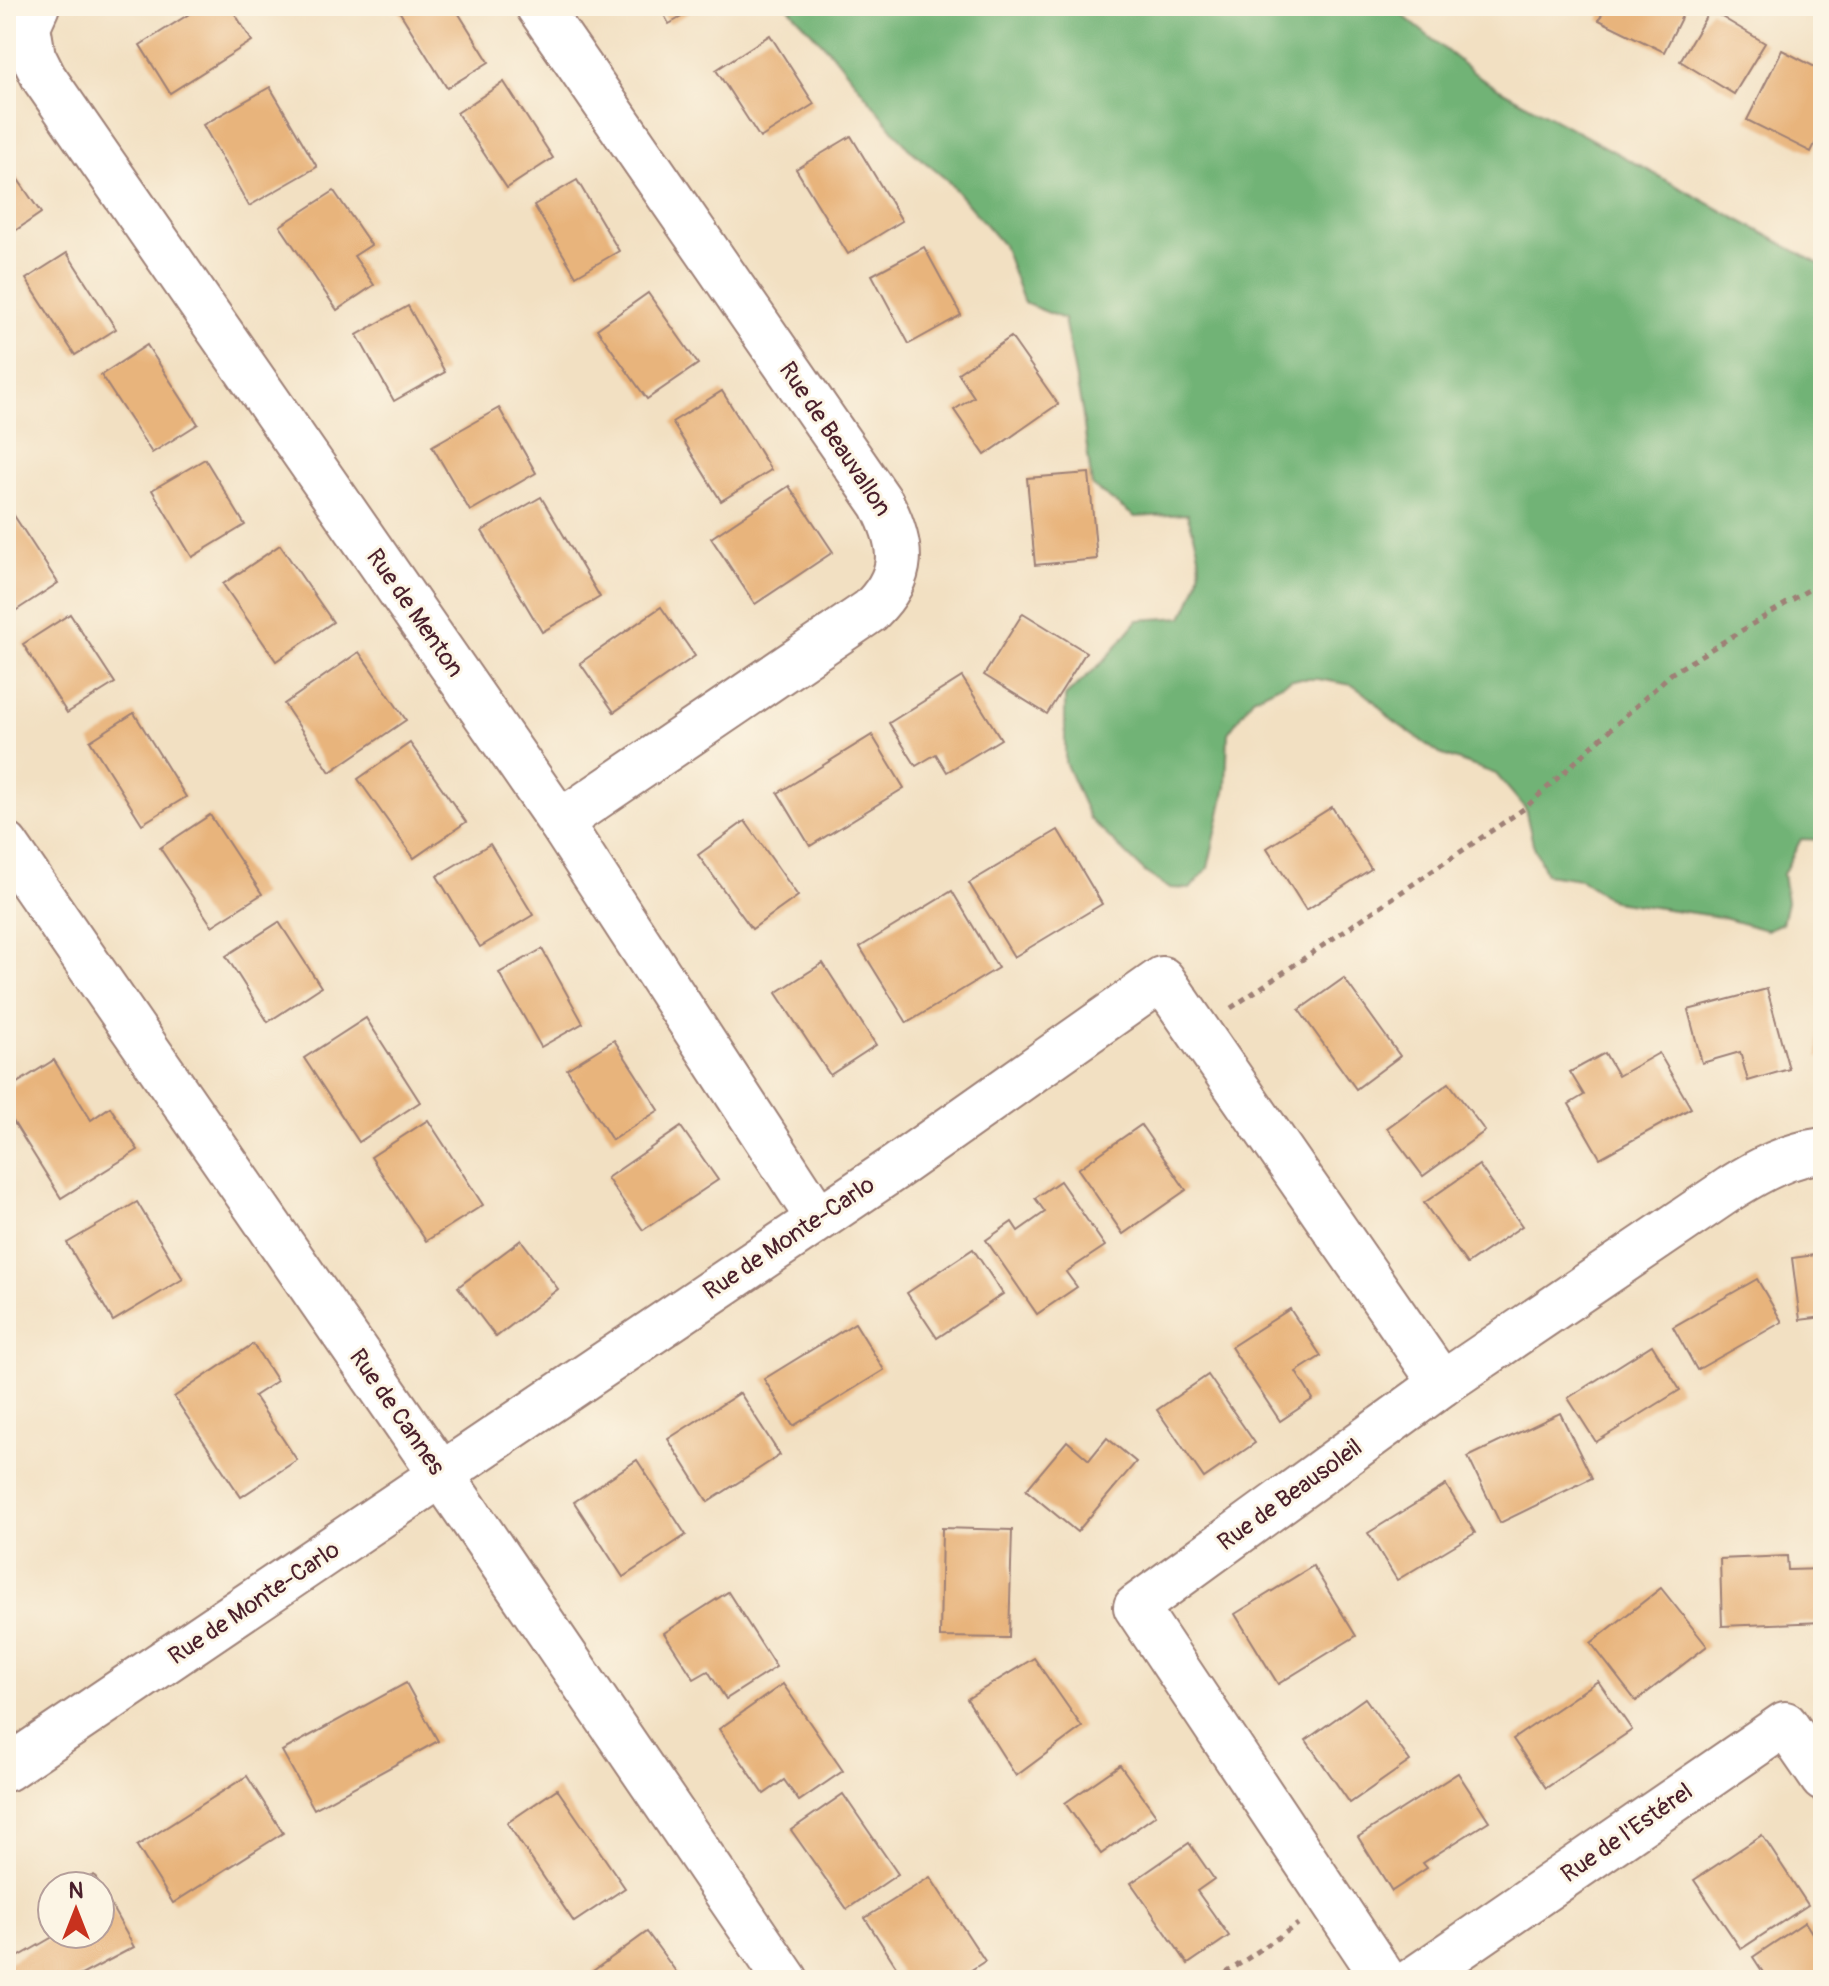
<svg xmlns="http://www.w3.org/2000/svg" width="1829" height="1986" font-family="Pangolin,sans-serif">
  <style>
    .forest { fill: #71b376; stroke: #5e6950; stroke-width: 2 }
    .building { fill: #e8b47b }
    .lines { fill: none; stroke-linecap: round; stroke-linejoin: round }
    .minor-casing { stroke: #9e8076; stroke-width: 48 }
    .path { stroke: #9e8076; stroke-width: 5; stroke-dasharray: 6 6; stroke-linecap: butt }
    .minor { stroke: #fff; stroke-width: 44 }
    .labels { text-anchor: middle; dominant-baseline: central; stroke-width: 6; stroke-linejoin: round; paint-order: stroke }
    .street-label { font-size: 24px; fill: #4a1f2b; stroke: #fcf5e5 }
  </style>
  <rect width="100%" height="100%" fill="#fcf5e5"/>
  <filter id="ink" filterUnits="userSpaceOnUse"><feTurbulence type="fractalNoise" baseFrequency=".0125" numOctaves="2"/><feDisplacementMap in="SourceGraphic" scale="16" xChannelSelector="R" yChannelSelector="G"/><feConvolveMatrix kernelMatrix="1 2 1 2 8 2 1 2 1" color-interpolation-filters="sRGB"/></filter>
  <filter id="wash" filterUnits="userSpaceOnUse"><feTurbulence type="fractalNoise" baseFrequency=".006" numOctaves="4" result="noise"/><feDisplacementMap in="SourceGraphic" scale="32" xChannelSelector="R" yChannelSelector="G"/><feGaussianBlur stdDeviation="1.8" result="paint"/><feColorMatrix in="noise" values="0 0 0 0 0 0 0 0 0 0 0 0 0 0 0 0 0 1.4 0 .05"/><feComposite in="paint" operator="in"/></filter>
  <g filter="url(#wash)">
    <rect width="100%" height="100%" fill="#f2e0c2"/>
    <path class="forest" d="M787 6H1391L1483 80 1823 266V840L1801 839 1783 874 1787 902 1782 923 1766 930 1720 917 1613 901 1580 879 1546 874 1533 844 1525 808 1496 774 1440 754 1392 720 1371 698 1352 685 1318 679H1292L1253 698 1228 733 1226 787 1208 868 1190 889 1169 888 1146 873 1090 819 1065 762V696L1104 661 1138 620 1183 617C1206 573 1203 559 1187 514L1135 517 1092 486 1082 410 1064 319 1024 303 1003 245 947 180 908 148 837 59Z"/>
    <g id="blocks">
      <g class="building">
        <polygon points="202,6 230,6 252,41 170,93 140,45"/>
        <polygon points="396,6 454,6 489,62 447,88"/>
        <polygon points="659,6 701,6 669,24"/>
        <polygon points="1606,6 1687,6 1664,52 1599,20"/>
        <polygon points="1710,10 1765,43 1734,94 1680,61"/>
        <polygon points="770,35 814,104 760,138 716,70"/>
        <polygon points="1782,50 1823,71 1823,128 1811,152 1747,120"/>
        <polygon points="504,82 553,158 507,188 457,113"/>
        <polygon points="270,87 317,167 249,206 203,125"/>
        <polygon points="851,136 902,221 848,254 796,169"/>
        <polygon points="6,162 41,213 6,237"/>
        <polygon points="577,180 619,251 576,276 534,205"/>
        <polygon points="334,191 371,245 354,256 374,285 337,310 280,226"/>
        <polygon points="924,247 961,315 909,344 872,275"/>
        <polygon points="67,253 116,329 75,355 26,279"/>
        <polygon points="648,293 698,364 647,399 597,329"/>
        <polygon points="408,306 445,372 394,401 357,335"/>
        <polygon points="1011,337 1058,404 985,455 954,410 974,397 958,373"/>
        <polygon points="147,345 198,424 152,453 101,375"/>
        <polygon points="722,391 771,470 721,501 672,422"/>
        <polygon points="499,408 536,473 470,511 432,446"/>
        <polygon points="205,459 245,525 192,557 152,490"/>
        <polygon points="1089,473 1097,559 1035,565 1027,478"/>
        <polygon points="789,486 833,552 755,604 711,538"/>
        <polygon points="541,497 600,597 542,632 482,531"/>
        <polygon points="13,514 58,583 6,617 6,519"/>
        <polygon points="280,545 333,622 276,661 223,584"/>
        <polygon points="661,607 695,656 614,712 580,663"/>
        <polygon points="1023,613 1086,652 1047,714 984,675"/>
        <polygon points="70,614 115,683 67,713 23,644"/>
        <polygon points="359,652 406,720 330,772 284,704"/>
        <polygon points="962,677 1001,739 947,772 936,754 916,766 889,723"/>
        <polygon points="134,713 186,797 142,824 90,741"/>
        <polygon points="872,735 904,788 810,846 778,793"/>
        <polygon points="410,743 466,822 414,858 358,779"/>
        <polygon points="1332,807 1371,869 1306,910 1267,848"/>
        <polygon points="210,815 262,894 212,926 160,848"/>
        <polygon points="745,821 798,896 752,929 698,855"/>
        <polygon points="1058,830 1102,904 1014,957 969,883"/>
        <polygon points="490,844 533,915 480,947 437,876"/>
        <polygon points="952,891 998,968 907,1023 860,947"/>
        <polygon points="279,922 321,987 268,1022 226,956"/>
        <polygon points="542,949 583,1023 541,1047 499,973"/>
        <polygon points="823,963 876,1045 830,1075 776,993"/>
        <polygon points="1344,978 1400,1056 1356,1089 1299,1010"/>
        <polygon points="1819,986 1823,986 1823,1057 1818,1057"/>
        <polygon points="1767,989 1789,1069 1748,1081 1740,1052 1702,1063 1688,1010"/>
        <polygon points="366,1018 420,1102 359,1142 304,1058"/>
        <polygon points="614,1040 659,1110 612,1140 567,1069"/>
        <polygon points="1605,1053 1618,1076 1659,1053 1691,1108 1600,1158 1569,1104 1584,1095 1570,1072"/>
        <polygon points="54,1060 91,1120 110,1107 138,1150 61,1198 6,1110 6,1090"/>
        <polygon points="1449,1083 1485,1131 1423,1176 1387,1128"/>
        <polygon points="428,1120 483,1205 426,1241 371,1157"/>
        <polygon points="1141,1125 1186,1190 1123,1234 1078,1169"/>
        <polygon points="681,1127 718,1180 643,1230 607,1178"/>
        <polygon points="1479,1165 1522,1226 1467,1264 1424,1203"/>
        <polygon points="1060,1181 1105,1246 1066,1272 1077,1287 1037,1314 986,1240 1012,1222 1018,1231 1045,1212 1035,1198"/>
        <polygon points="137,1202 183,1279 113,1321 67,1243"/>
        <polygon points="521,1240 558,1289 496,1337 458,1287"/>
        <polygon points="973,1249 1003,1294 937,1338 907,1293"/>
        <polygon points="1823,1254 1823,1317 1800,1320 1792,1258"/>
        <polygon points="1757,1279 1782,1322 1697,1370 1673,1327"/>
        <polygon points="1290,1309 1321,1356 1296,1372 1313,1399 1280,1421 1231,1347"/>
        <polygon points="855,1323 884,1370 793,1426 764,1379"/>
        <polygon points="253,1344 277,1381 254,1396 297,1460 241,1497 174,1397"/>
        <polygon points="1652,1345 1680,1390 1596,1442 1568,1398"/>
        <polygon points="1208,1375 1255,1443 1204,1478 1157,1410"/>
        <polygon points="740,1393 780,1455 708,1502 668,1439"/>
        <polygon points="1560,1413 1592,1478 1500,1523 1468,1457"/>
        <polygon points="1107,1438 1136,1462 1077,1532 1026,1490 1067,1441 1089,1460"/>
        <polygon points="637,1460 686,1535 623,1577 574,1502"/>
        <polygon points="1446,1485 1475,1533 1397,1580 1368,1533"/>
        <polygon points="942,1528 1012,1530 1009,1638 940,1637"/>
        <polygon points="1787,1556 1788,1570 1823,1569 1823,1622 1722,1626 1720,1559"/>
        <polygon points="1313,1566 1356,1636 1278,1684 1235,1614"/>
        <polygon points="1661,1588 1707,1646 1636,1701 1591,1643"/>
        <polygon points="728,1592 776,1667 726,1699 708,1671 694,1679 664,1633"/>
        <polygon points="1034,1658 1082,1727 1016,1776 967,1699"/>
        <polygon points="1598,1681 1632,1730 1546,1788 1513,1739"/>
        <polygon points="406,1683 438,1741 314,1809 282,1751"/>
        <polygon points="783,1684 843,1771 799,1801 784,1780 764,1794 719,1729"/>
        <polygon points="1365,1698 1410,1761 1350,1803 1306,1740"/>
        <polygon points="1120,1765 1156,1815 1101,1854 1065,1803"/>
        <polygon points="1458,1773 1489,1821 1423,1863 1427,1868 1392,1891 1358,1837"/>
        <polygon points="247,1776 283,1833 173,1903 137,1846"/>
        <polygon points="557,1789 625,1888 574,1922 507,1823"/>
        <polygon points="843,1794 898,1874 847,1909 791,1830"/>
        <polygon points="1762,1835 1808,1905 1741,1949 1694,1880"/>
        <polygon points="1189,1843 1214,1879 1197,1891 1229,1936 1188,1964 1131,1883"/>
        <polygon points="94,1875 134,1947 72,1980 6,1980 6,1964 58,1934 100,1934 100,1886 74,1886"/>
        <polygon points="930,1877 985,1961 956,1980 905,1980 865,1918"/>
        <polygon points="52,1898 52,1923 41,1903"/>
        <polygon points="1805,1922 1823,1950 1823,1980 1768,1980 1753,1957"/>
        <polygon points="647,1932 682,1980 599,1980 593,1971"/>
      </g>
    </g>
  </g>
  <g filter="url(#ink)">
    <use href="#blocks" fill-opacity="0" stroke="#9e8076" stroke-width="2"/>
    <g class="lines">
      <defs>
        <g id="minor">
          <polyline points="37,6 28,26 33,56 44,78 560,822 818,1218"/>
          <path d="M538 6 882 504C904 547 906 576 870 611L560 822"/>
          <polyline points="6,845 467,1512 786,1980"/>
          <polyline points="6,1769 896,1167 1162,979 1442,1384"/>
          <path d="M1385 1980 1136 1607 1442 1384 1731 1188C1761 1169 1788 1155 1823 1150"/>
          <polyline points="1413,1980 1785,1724 1823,1779"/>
        </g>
      </defs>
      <use href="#minor" class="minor-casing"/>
      <g class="path">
        <polyline points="1231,1008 1525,808 1672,673 1823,581"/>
        <polyline points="1216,1980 1298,1924"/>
      </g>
      <use href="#minor" class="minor"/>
    </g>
  </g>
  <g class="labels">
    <g class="street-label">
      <text transform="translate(835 439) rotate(56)">Rue de Beauvallon</text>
      <text transform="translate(415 613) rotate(55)">Rue de Menton</text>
      <text transform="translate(789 1238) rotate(-34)">Rue de Monte-Carlo</text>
      <text transform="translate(397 1412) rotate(55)">Rue de Cannes</text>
      <text transform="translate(1290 1495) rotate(-36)">Rue de Beausoleil</text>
      <text transform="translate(254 1603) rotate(-34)">Rue de Monte-Carlo</text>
      <text transform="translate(1627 1833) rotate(-35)">Rue de l'Estérel</text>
    </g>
  </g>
  <rect width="1829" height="1986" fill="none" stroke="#fcf5e5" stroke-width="32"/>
  <g transform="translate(76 1910)"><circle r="38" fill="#fcf5e5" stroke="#b59f9b" stroke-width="2"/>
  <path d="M0-6L14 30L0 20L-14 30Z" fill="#c8321e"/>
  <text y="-12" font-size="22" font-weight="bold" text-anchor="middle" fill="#4a1f2b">N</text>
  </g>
</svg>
